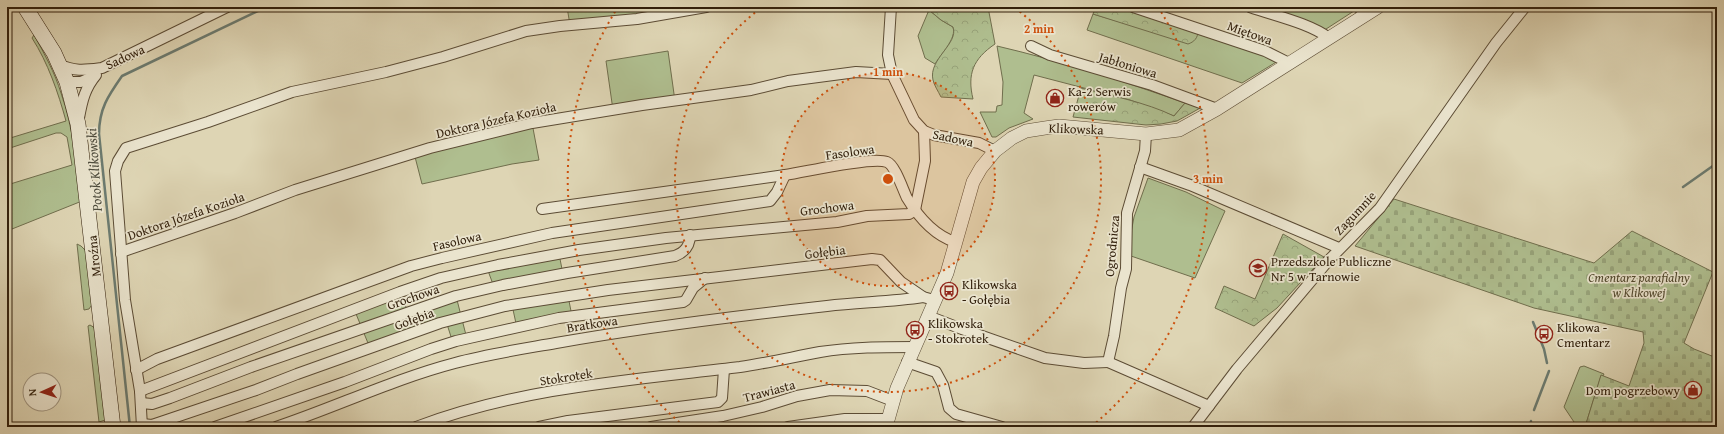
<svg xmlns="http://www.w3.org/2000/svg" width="1724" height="434" font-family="'Gentium Book Plus',serif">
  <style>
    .green { fill: #afbe8f; stroke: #706e4d }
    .forest { fill: url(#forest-crowns); stroke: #706e4d }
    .cemetery { fill: url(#cemetery-stones); stroke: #706e4d }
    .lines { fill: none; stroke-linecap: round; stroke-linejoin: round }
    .stream { stroke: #6c7b70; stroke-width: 2.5 }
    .minor-casing { stroke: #5c4c35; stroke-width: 12 }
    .tertiary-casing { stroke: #5c4c35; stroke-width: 14 }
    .secondary-casing { stroke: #311f0b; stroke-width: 16 }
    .minor { stroke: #eae4ce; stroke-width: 10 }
    .tertiary { stroke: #eae4ce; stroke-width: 13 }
    .secondary { stroke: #eae4ce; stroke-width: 15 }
    .ring { fill: none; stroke: #cd500c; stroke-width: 2; stroke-dasharray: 2 4 }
    .labels { text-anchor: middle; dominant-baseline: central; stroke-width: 3.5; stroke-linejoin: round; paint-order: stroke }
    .street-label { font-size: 13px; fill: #311f0b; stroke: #eae4ce }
    .poi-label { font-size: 13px; fill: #311f0b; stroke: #eae4ce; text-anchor: start }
    .park-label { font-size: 13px; font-style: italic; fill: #50472c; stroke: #eae4ce }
    .water-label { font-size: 14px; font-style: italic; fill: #4f4d3e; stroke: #eae4ce }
    .centre { fill: #cd500c; stroke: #eae4ce; stroke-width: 2 }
    .ring-label { font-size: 12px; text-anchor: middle; font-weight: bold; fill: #cd500c; stroke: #eae4ce; stroke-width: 3.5; stroke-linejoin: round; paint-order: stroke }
  </style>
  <defs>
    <pattern id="forest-crowns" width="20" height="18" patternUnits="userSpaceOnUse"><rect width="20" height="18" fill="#afbe8f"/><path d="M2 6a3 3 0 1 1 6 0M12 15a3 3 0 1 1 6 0" fill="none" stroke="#97a37a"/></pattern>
    <pattern id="cemetery-stones" width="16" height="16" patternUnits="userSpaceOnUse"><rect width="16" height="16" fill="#afbe8f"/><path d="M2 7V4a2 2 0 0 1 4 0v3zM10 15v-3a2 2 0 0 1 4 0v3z" fill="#97a37a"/></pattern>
  </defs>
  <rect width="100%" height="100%" fill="#ded5b4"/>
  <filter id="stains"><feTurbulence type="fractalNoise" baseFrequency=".005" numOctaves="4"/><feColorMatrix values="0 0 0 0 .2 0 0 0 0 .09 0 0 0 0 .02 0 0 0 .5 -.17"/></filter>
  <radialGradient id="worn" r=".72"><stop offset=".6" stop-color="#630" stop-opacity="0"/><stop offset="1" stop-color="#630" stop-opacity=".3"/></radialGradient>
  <g class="green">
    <polygon points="567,7 666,7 667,14 570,25"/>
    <polygon points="1258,7 1353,7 1357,9 1323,31"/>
    <path d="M929 10 941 20 953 27C957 38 941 54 935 64L925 58 918 36Z"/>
    <polygon points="1093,14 1134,26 1198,31 1278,61 1242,83 1087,30"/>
    <path d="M34 35C44 53 55 73 61 93 73 128 77 165 82 201L7 231V185L72 165 67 137 61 133H56L7 149V139L66 121C58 92 48 63 32 38Z"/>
    <path d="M997 46C1061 61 1123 81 1185 103L1174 116 1130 100 1034 75 1024 113 1033 119 1009 128 996 137H992L980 112H996L997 106 1002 105 1003 82Z"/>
    <polygon points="668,51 675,101 613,110 606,61"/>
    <polygon points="532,123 539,160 512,164 422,184 414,153"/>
    <polygon points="1148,178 1186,192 1225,211 1195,278 1131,256 1131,233 1134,217"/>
    <polygon points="77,244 81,246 87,252 93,303 89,309 84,310"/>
    <polygon points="559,254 563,274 494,287 487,268"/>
    <polygon points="400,292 408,312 456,296 467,339 453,343 446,321 370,348 354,309"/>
    <polygon points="568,296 572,316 517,328 512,305"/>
    <polygon points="90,325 95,328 106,418 105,420 99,422 88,326"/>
    <polygon points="1584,366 1604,374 1603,376 1601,376 1585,427 1574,427 1574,422 1564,407 1580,367"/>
  </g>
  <g class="forest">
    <path d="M936 7H988L995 44C973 59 967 74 973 99L941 97C938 91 934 85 933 80 928 59 959 44 953 27L941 20 929 10Z"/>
    <path d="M1096 7H1119L1132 9 1198 31C1198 38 1194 42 1188 44L1093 14Z"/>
    <path d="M1081 88C1112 96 1145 102 1174 116L1185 103 1202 107 1177 121 1161 124 1146 125 1073 117Z"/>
    <polygon points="1283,234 1324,257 1277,308 1254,326 1215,308 1224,286 1255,299"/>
  </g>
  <polygon class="cemetery" points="1394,199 1594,263 1632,231 1713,272 1684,343 1694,349 1717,358 1717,427 1585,427 1601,375 1629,386 1644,343 1643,332 1534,308 1355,246"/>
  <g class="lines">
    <g class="stream">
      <polyline points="1683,187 1717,163"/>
      <polyline points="1533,322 1544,349 1547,363"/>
      <polyline points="1534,410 1549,371"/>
      <path d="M130 427 99 134C99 109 108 96 122 76L266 7"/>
      <polyline points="1530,427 1531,421"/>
    </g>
    <defs>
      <g id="minor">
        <polyline points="891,7 888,55 892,74 914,120 924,131 934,135 979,143 995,151"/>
        <polyline points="1133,7 1265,51 1289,63"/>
        <path d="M1250 7C1275 16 1309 23 1329 38"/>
        <polyline points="1358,7 1367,14"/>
        <polyline points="1031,46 1050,55 1152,85 1217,109"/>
        <path d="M59 64C74 72 86 70 102 68L227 7"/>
        <polyline points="67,82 81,82 94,76"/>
        <path d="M79 118C82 101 85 88 96 75"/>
        <polyline points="1140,167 1190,185 1339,248"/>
        <path d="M542 209C623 197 704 186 785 175 806 172 872 156 887 162 895 165 903 190 907 198 919 218 934 235 955 242"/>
        <polyline points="915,210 925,161 924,131"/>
        <polyline points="121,254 124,251 235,213 295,190 430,148 532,123 642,105 751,90 788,81 856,72 892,74"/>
        <polyline points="928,316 962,329 1045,358 1084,363 1108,362 1114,336 1121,288 1126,269 1127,213 1145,151 1146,134"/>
        <polyline points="907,362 936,372 943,385 949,408 956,414 1002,427"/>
        <polyline points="1108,362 1209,406"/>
        <polyline points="136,370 157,359 411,266 442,258 552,233 770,201 777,192 785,175"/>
        <polyline points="140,391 400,292 441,278 498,265 579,250 666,238 837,222 867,216 909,214 915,210"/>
        <path d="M141 403 152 404 170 398 251 367 456 296 503 285 567 273 675 256C685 252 690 246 690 235"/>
        <polyline points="142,424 152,425 256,390 297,374 440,323 505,306 608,290 872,259 880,260 901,282 923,297 934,300"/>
        <polyline points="142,427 140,391 125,300 115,171 118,161 126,148 208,122 292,92 386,72 443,57 526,31 560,26 637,19 706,7"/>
        <polyline points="215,427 345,382 431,349 456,341 559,318 683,302 686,300 693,288 705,278"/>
        <path d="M276 427C336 407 394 379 455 363 488 354 522 349 556 343 646 327 736 316 827 306 859 302 891 302 923 297"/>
        <path d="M416 427C518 388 631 380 740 367 767 363 793 357 820 352 851 347 883 347 914 347"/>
        <polyline points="539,427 568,421 718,402 722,398 724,369"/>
        <polyline points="651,427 723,416 762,407 797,396 830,390 867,391 893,401"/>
        <polyline points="788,427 845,419 888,419"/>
        <polyline points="1193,427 1237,369 1328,261 1380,208 1496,43 1525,7"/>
      </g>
      <polyline id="tertiary" points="886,427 897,388 947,273 973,182 981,168 995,151 1012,138 1026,131 1045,128 1059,126 1146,134 1179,130 1217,109 1378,7"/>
      <polyline id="secondary" points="25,7 54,53 67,82 78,124 113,427"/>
    </defs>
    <use href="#minor" class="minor-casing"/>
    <use href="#tertiary" class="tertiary-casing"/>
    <use href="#secondary" class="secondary-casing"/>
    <use href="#minor" class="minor"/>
    <use href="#tertiary" class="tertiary"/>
    <use href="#secondary" class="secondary"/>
  </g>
  <circle cx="888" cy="179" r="107" fill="#cd500c" fill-opacity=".12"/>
  <g class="ring">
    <circle cx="888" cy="179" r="107"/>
    <path d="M1015 8A213 213 0 1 1 761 8"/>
    <path d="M684 426A320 320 0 0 1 618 7M1158 7A320 320 0 0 1 1092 426"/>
  </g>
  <defs>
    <symbol id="shop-ring" viewBox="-11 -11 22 22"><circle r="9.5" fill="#eae4ce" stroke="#8f2418" stroke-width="1.5"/><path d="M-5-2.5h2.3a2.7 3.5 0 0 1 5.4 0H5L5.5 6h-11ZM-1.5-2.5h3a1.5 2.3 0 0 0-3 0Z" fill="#8f2418"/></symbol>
    <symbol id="school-ring" viewBox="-11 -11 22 22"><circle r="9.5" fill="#eae4ce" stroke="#8f2418" stroke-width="1.5"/><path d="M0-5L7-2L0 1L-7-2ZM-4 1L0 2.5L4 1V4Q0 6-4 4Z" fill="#8f2418"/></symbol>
    <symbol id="bus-ring" viewBox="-11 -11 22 22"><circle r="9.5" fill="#eae4ce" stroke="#8f2418" stroke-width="1.5"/><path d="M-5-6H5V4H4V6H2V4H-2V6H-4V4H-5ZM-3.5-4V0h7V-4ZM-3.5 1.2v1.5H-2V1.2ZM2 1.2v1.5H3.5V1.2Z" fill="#8f2418"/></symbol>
  </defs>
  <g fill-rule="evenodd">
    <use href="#shop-ring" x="1045" y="88" width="20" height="20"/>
    <use href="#school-ring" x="1248" y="258" width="20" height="20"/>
    <use href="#bus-ring" x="939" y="281" width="20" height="20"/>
    <use href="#bus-ring" x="905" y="320" width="20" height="20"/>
    <use href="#bus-ring" x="1534" y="324" width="20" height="20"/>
    <use href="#shop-ring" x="1683" y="380" width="20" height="20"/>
  </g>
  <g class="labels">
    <g class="street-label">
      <text transform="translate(1250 33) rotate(20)">Miętowa</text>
      <text transform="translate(125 57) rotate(-25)">Sadowa</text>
      <text transform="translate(1128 65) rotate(17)">Jabłoniowa</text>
      <text transform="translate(496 120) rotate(-13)">Doktora Józefa Kozioła</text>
      <text transform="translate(1076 129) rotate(2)">Klikowska</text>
      <text transform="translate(953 138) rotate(12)">Sadowa</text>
      <text transform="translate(850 152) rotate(-8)">Fasolowa</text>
      <text transform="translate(827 208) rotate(-7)">Grochowa</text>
      <text transform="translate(1355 213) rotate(-47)">Zagumnie</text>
      <text transform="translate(186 216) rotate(-19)">Doktora Józefa Kozioła</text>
      <text transform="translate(457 241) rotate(-13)">Fasolowa</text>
      <text transform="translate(1112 246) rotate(-85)">Ogrodnicza</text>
      <text transform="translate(825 252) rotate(-7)">Gołębia</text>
      <text transform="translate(94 256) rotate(-96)">Mroźna</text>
      <text transform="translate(413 297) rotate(-19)">Grochowa</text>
      <text transform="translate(414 319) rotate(-20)">Gołębia</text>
      <text transform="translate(592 324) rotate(-9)">Bratkowa</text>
      <text transform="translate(566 377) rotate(-9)">Stokrotek</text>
      <text transform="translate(769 391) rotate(-15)">Trawiasta</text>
    </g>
    <g class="poi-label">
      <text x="1068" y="91">Ka-2 Serwis<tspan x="1068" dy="15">rowerów</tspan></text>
      <text x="1271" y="261">Przedszkole Publiczne<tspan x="1271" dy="15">Nr 5 w Tarnowie</tspan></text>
      <text x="962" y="284">Klikowska<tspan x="962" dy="15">- Gołębia</tspan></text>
      <text x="928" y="323">Klikowska<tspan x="928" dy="15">- Stokrotek</tspan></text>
      <text x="1557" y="327">Klikowa -<tspan x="1557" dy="15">Cmentarz</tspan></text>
      <text x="1680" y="390" text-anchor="end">Dom pogrzebowy</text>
    </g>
    <g class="park-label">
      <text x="1639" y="277">Cmentarz parafialny<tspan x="1639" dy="15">w Klikowej</tspan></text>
    </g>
    <g class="water-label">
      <text transform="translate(94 170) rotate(-94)">Potok Klikowski</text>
    </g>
  </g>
  <circle cx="888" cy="179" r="6" class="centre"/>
  <g class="ring-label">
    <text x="1039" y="33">2 min</text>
    <text x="888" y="76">1 min</text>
    <text x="1208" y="183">3 min</text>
  </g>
  <rect width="1724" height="434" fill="none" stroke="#ded5b4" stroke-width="24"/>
  <rect x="8" y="8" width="1708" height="418" fill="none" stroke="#311f0b" stroke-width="2"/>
  <rect x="12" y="12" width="1700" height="410" fill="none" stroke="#311f0b"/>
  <g transform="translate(42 392) rotate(267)"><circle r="19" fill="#eae4ce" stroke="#a09580"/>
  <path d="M0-3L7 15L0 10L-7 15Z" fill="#8f2418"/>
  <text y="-6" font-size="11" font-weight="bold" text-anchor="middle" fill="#311f0b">N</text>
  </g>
  <rect width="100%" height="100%" filter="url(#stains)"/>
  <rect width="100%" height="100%" fill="url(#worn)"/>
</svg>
